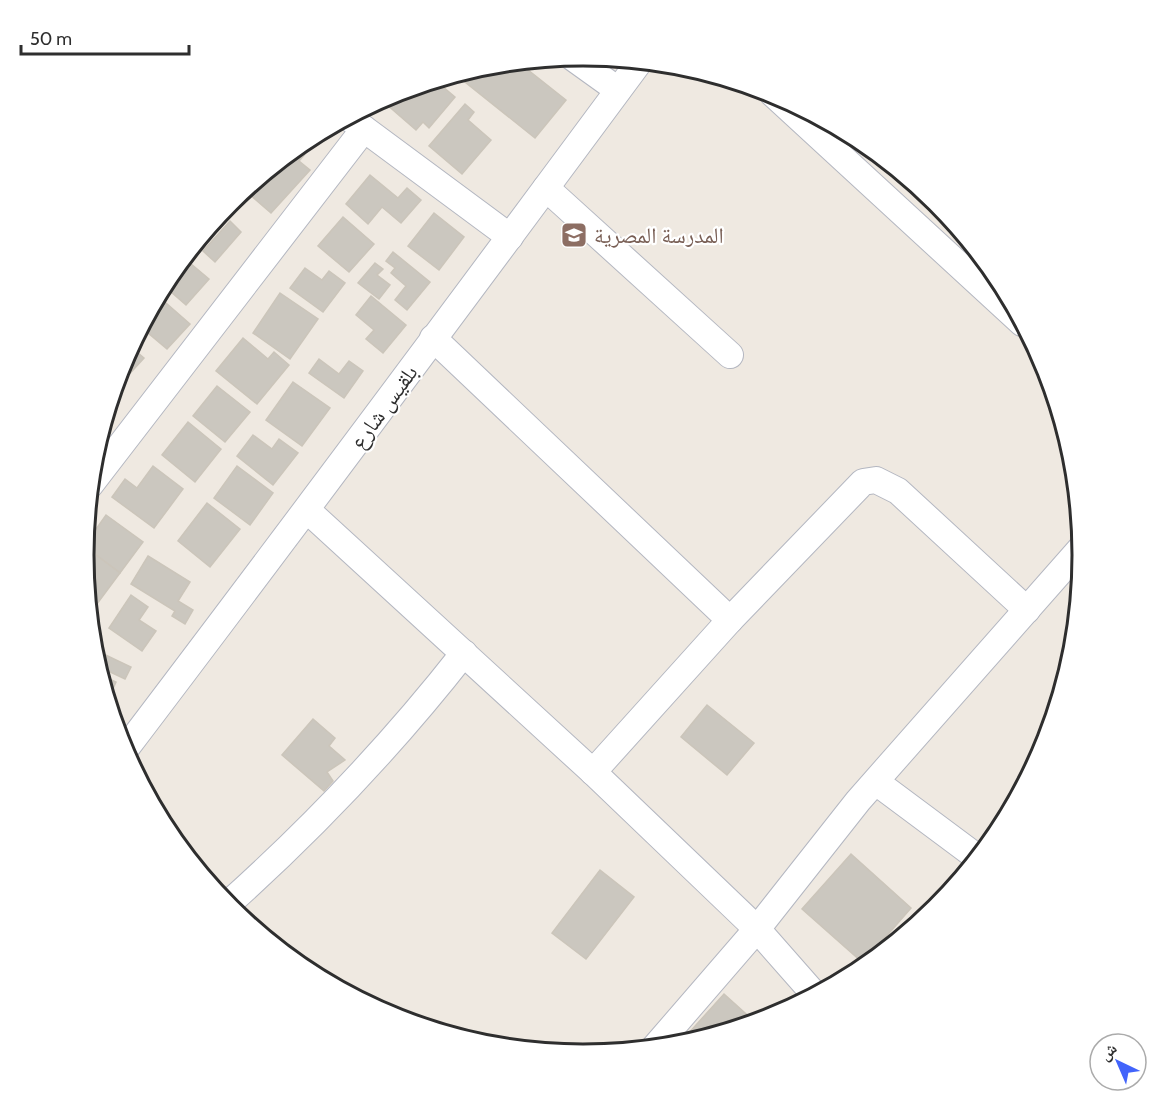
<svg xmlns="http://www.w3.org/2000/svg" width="1166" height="1110" font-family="Cabin,'Noto Naskh Arabic',sans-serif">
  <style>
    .building { fill: #cbc7bf; stroke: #cbc5ba; stroke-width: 1.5 }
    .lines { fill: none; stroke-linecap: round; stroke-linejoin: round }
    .minor-casing { stroke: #b4b7c1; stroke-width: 28 }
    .minor { stroke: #fff; stroke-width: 26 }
    .labels { text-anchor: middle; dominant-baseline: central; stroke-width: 4.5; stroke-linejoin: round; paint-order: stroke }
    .education-label { font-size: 22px; fill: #785e54; stroke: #fff; text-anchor: start }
    .street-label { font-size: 22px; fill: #2e2e2e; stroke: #fff }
    .rim { fill: none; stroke: #2e2e2e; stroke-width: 3 }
  </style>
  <rect width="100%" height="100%" fill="#efe9e1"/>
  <g class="building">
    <polygon points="518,62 566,100 535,138 455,74 486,65"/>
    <polygon points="435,80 455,97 429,128 423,122 416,130 386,104 389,100 385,97 392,93"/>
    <polygon points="465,104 474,112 468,120 491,140 462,174 429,146"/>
    <polygon points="305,140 312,146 299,161 310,170 271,213 248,193 254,188 250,185"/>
    <polygon points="370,175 398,198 407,188 421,200 401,223 382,207 368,224 346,204"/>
    <polygon points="434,213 464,237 439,270 408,246"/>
    <polygon points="343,217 374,244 349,272 318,246"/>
    <polygon points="230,221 241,232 215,262 203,251"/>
    <polygon points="393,252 430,282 407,310 395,300 406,286 391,273 395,268 386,261"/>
    <polygon points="184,258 209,279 186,305 163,285"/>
    <polygon points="375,263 383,269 377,275 390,285 379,299 358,283"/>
    <polygon points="305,268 322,280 329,271 345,283 323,312 290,288"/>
    <polygon points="280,293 318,319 290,359 253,333"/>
    <polygon points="158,296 190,324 167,349 141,327"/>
    <polygon points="371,296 406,325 383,353 366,339 374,330 356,315"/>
    <polygon points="243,338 268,359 274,352 289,365 257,404 216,371"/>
    <polygon points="131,347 144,358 123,381 118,377"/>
    <polygon points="319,359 339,374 349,361 363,371 344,398 309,373"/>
    <polygon points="293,382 330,408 302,446 266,420"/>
    <polygon points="217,386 250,412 225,442 193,416"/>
    <polygon points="188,422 221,449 195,482 162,455"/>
    <polygon points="253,435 272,449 279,439 298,453 273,485 237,456"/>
    <polygon points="153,466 183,489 154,528 112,497 125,479 137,488"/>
    <polygon points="237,466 273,493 250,525 214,498"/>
    <polygon points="207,503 240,529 210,567 178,541"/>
    <polygon points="106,515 143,542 120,573 84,546"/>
    <polygon points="84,546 120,573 94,608 88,603"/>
    <polygon points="148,556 190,582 178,601 193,610 185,624 172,616 175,611 131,584"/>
    <polygon points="131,595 148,607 139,620 156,631 142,651 109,628"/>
    <polygon points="93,649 131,667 125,679 104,669 101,675 116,682 108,699 107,698"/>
    <polygon points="707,705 754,743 727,775 681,737"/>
    <polygon points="313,719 335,738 329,746 345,760 327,772 333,781 324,791 282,755"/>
    <polygon points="851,854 911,908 863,963 802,909"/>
    <polygon points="600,870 634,897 586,959 552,933"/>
    <polygon points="724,994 755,1022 678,1045"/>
  </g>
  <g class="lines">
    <defs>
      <g id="minor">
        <polyline points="572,57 618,90"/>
        <polyline points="772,93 1022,323"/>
        <polyline points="348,117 510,237"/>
        <polyline points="546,188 730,355"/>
        <polyline points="433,338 730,620"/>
        <polyline points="90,485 364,129"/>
        <polyline points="307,510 593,772 757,929 815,995"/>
        <path d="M124 751C298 522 469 292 640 61"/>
        <polyline points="593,772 730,620 863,482 876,480 898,491 1027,610"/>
        <polyline points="876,782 978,858"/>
        <path d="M227 905C314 827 392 745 464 653"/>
        <polyline points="655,1047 757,929 858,801 1082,547"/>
      </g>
    </defs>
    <use href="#minor" class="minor-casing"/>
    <use href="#minor" class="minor"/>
  </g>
  <defs>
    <symbol id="school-square" viewBox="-11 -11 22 22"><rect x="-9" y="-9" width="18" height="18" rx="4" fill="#8d6e63" stroke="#fff"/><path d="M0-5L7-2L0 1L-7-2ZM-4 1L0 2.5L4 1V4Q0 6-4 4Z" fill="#fff"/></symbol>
  </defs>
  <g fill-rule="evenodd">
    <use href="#school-square" x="559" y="220" width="30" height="30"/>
  </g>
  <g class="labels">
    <g class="education-label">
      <text x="594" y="235">المدرسة المصرية</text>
    </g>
    <g class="street-label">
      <text transform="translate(384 407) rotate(-54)">بلقيس شارع</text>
    </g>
  </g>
  <path d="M0 0H1166V1110H0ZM94 555a489 489 0 1 1 978 0a489 489 0 1 1-978 0Z" fill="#fff" fill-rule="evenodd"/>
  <path class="rim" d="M94 555a489 489 0 1 1 978 0a489 489 0 1 1-978 0Z"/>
  <g transform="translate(1118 1062) rotate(316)"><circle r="28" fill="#ffffff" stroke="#ababab" stroke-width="1.5"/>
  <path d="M0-4.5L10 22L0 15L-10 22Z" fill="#4264fb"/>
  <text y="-9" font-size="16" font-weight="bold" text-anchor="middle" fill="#2e2e2e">ش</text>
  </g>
  <path d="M21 45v9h168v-9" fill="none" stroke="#2e2e2e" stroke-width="3"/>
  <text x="30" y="45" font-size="18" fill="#2e2e2e" stroke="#ffffff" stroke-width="4.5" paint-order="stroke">50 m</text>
</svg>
